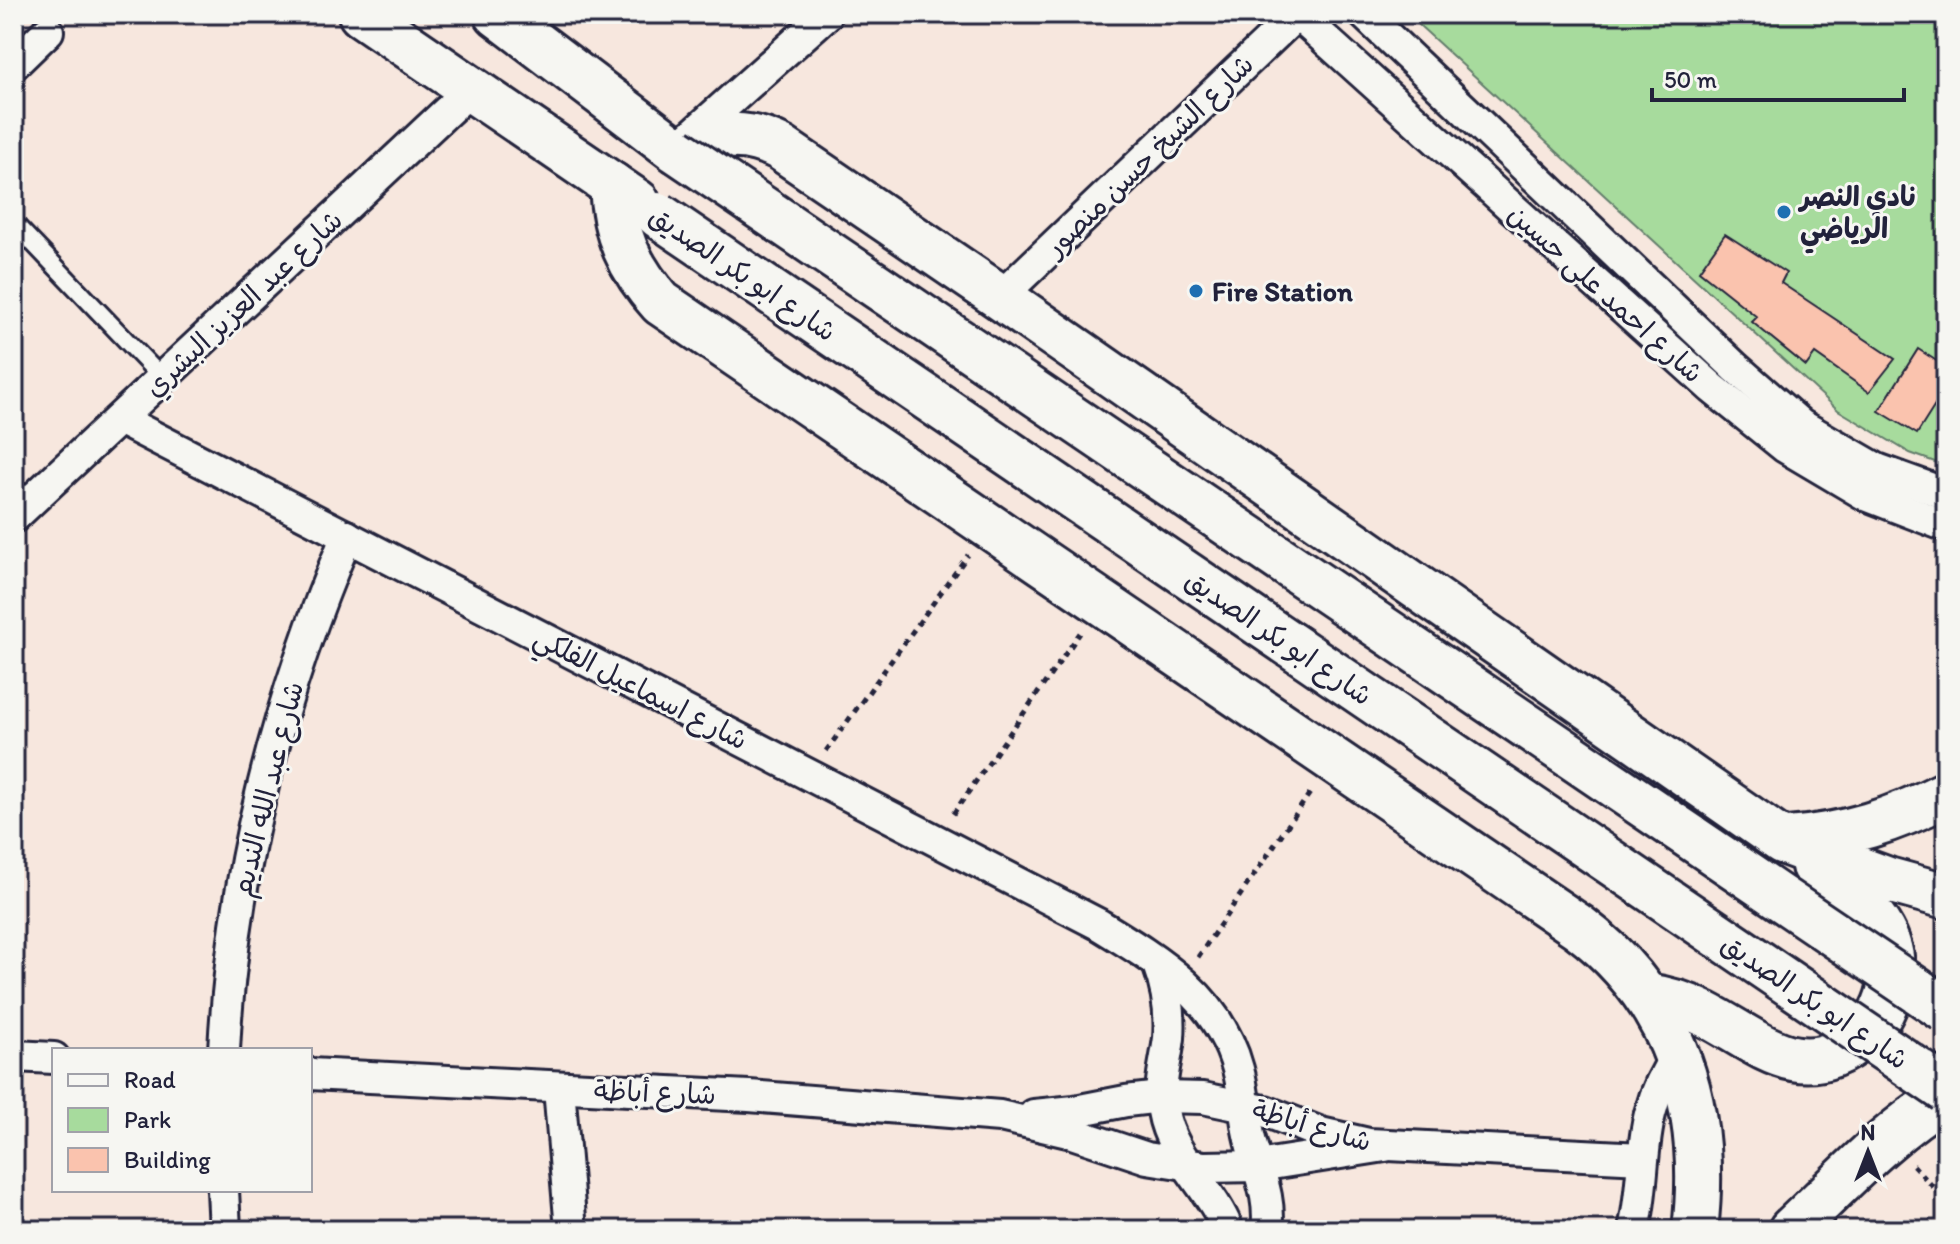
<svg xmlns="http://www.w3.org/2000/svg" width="1960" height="1244" font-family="Itim,'Playpen Sans Arabic',sans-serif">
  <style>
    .green { fill: #a7db9d; stroke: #647e6c; stroke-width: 2 }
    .building { fill: #fac3ae; stroke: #22223b; stroke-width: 2 }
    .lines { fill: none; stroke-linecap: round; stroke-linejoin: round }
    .service-casing { stroke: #22223b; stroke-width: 22 }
    .minor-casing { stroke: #22223b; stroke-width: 36 }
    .primary-casing { stroke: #22223b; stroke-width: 50 }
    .path { stroke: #22223b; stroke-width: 5; stroke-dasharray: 6 6; stroke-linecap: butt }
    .service { stroke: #f6f6f2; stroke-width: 16 }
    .minor { stroke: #f6f6f2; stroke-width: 30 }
    .primary { stroke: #f6f6f2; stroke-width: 44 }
    .primary-bridge-casing { stroke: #22223b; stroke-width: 50; stroke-linecap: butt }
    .primary-bridge { stroke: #f6f6f2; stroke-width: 44 }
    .poi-dot { fill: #1f6fb2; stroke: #f6f6f2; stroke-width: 3 }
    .labels { text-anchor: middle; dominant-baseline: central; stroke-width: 6; stroke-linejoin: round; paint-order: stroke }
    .street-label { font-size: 28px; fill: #22223b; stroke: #f6f6f2 }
    .poi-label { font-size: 28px; font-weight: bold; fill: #22223b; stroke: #f6f6f2; text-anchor: start }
  </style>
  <rect width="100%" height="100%" fill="#f7e7de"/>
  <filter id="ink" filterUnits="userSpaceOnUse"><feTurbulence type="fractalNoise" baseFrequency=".0125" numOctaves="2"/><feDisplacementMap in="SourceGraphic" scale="16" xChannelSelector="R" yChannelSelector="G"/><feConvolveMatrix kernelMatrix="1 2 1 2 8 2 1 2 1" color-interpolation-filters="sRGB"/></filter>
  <g filter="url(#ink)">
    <polygon class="green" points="1407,14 1946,14 1946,466 1910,453 1838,410"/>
    <g class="building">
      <polygon points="1725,234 1786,273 1781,283 1895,359 1869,392 1815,354 1806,366 1752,322 1757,317 1699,271"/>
      <polygon points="1918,349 1946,367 1946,388 1917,434 1879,411"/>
    </g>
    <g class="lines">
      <defs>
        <polyline id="service" points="14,223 162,378"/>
        <g id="minor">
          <polyline points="1297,14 1712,388 1785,447 1866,495 1946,526"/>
          <polyline points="1364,14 1735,367 1801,425 1877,469 1946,494"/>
          <polyline points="14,64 48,31"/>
          <polyline points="683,143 827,14"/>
          <polyline points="1000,297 1297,14"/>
          <path d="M119 419 1098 924C1157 960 1219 997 1238 1069 1244 1090 1244 1113 1249 1135 1256 1168 1272 1195 1267 1230"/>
          <polyline points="14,517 472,88"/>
          <path d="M1158 964C1167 988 1171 1013 1169 1038 1166 1063 1158 1085 1163 1111 1171 1158 1211 1187 1228 1230"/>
          <path d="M224 1050C233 872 277 700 347 536"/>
          <polyline points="14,1056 54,1058"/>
          <polyline points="310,1074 749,1096 1000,1116 1072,1133 1147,1158 1204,1167 1258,1166 1385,1146"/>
          <polyline points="559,1088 571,1230"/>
          <polyline points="1034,1115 1075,1111 1126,1101 1161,1097 1203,1098 1265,1111 1321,1133 1369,1144 1642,1158"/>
          <polyline points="223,1190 225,1230"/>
          <path d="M1634 1230C1649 1163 1634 1116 1678 1054"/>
        </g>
        <g id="primary">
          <polyline points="361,14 637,202"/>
          <path d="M497 14 676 150C716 135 741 128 781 148L1000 297 1782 841 1888 880 1946 896"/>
          <path d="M612 185C614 233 629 268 661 303L1579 927C1677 1001 1709 1110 1695 1230"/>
          <path d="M1788 840C1848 835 1892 821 1946 794"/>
          <path d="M1647 996C1668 999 1687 1005 1705 1014 1758 1041 1801 1087 1860 1038 1878 1023 1888 1004 1891 981 1899 925 1852 896 1814 866"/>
          <path d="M1791 1230C1841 1183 1887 1132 1946 1096"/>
        </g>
      </defs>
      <use href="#service" class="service-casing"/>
      <use href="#minor" class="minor-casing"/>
      <use href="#primary" class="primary-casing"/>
      <g class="path">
        <polyline points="826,751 968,555"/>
        <polyline points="953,814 1080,633"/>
        <polyline points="1198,957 1312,790"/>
        <polyline points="1913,1165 1946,1201"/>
      </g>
      <use href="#service" class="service"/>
      <use href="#minor" class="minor"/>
      <use href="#primary" class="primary"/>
      <defs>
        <g id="primary-bridge">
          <polyline points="676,150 1946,1010"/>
          <polyline points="658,215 1946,1090"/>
        </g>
      </defs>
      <use href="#primary-bridge" class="primary-bridge-casing"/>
      <use href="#primary-bridge" class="primary-bridge"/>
    </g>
  </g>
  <g class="poi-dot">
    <circle cx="1784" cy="212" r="8"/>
    <circle cx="1196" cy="291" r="8"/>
  </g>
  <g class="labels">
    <g class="street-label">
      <text transform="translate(1149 155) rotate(-44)">شارع الشيخ حسن منصور</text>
      <text transform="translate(743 273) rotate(34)">شارع ابو بكر الصديق</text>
      <text transform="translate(1606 293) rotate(42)">شارع احمد على حسين</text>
      <text transform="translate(243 303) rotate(-43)">شارع عبد العزيز البشري</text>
      <text transform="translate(1279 637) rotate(34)">شارع ابو بكر الصديق</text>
      <text transform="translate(641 688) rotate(27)">شارع اسماعيل الفلكي</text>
      <text transform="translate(267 789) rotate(-76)">شارع عبد الله النديم</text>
      <text transform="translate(1815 1001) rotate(34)">شارع ابو بكر الصديق</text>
      <text transform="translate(655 1092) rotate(2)">شارع أباظة</text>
      <text transform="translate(1312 1125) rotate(16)">شارع أباظة</text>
    </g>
    <g class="poi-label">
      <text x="1800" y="196">نادي النصر<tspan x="1800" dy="32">الرياضي</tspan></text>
      <text x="1212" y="291">Fire Station</text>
    </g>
  </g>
  <rect width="1960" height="1244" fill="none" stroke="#f6f6f2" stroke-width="48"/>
  <rect x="24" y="24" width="1912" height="1196" fill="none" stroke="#22223b" stroke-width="3" filter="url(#ink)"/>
  <rect x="52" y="1048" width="260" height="144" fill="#f6f6f2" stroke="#a1a1a9" stroke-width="2"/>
  <rect x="68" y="1074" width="40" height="12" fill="#f6f6f2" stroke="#a1a1a9" stroke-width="2"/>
  <text x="124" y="1088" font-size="24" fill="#22223b">Road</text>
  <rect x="68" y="1108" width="40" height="24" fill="#a7db9d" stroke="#a1a1a9" stroke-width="2"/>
  <text x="124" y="1128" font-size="24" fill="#22223b">Park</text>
  <rect x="68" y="1148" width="40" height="24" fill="#fac3ae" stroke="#a1a1a9" stroke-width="2"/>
  <text x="124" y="1168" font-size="24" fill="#22223b">Building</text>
  <g transform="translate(1868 1152)" stroke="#f6f6f2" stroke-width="6" paint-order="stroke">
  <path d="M0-6L14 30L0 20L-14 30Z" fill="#22223b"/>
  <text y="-12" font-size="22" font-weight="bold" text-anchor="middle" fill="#22223b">N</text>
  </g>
  <path d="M1652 88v12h252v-12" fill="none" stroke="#22223b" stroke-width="4"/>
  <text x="1664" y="88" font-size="24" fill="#22223b" stroke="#f6f6f2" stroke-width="6" paint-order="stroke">50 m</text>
</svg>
